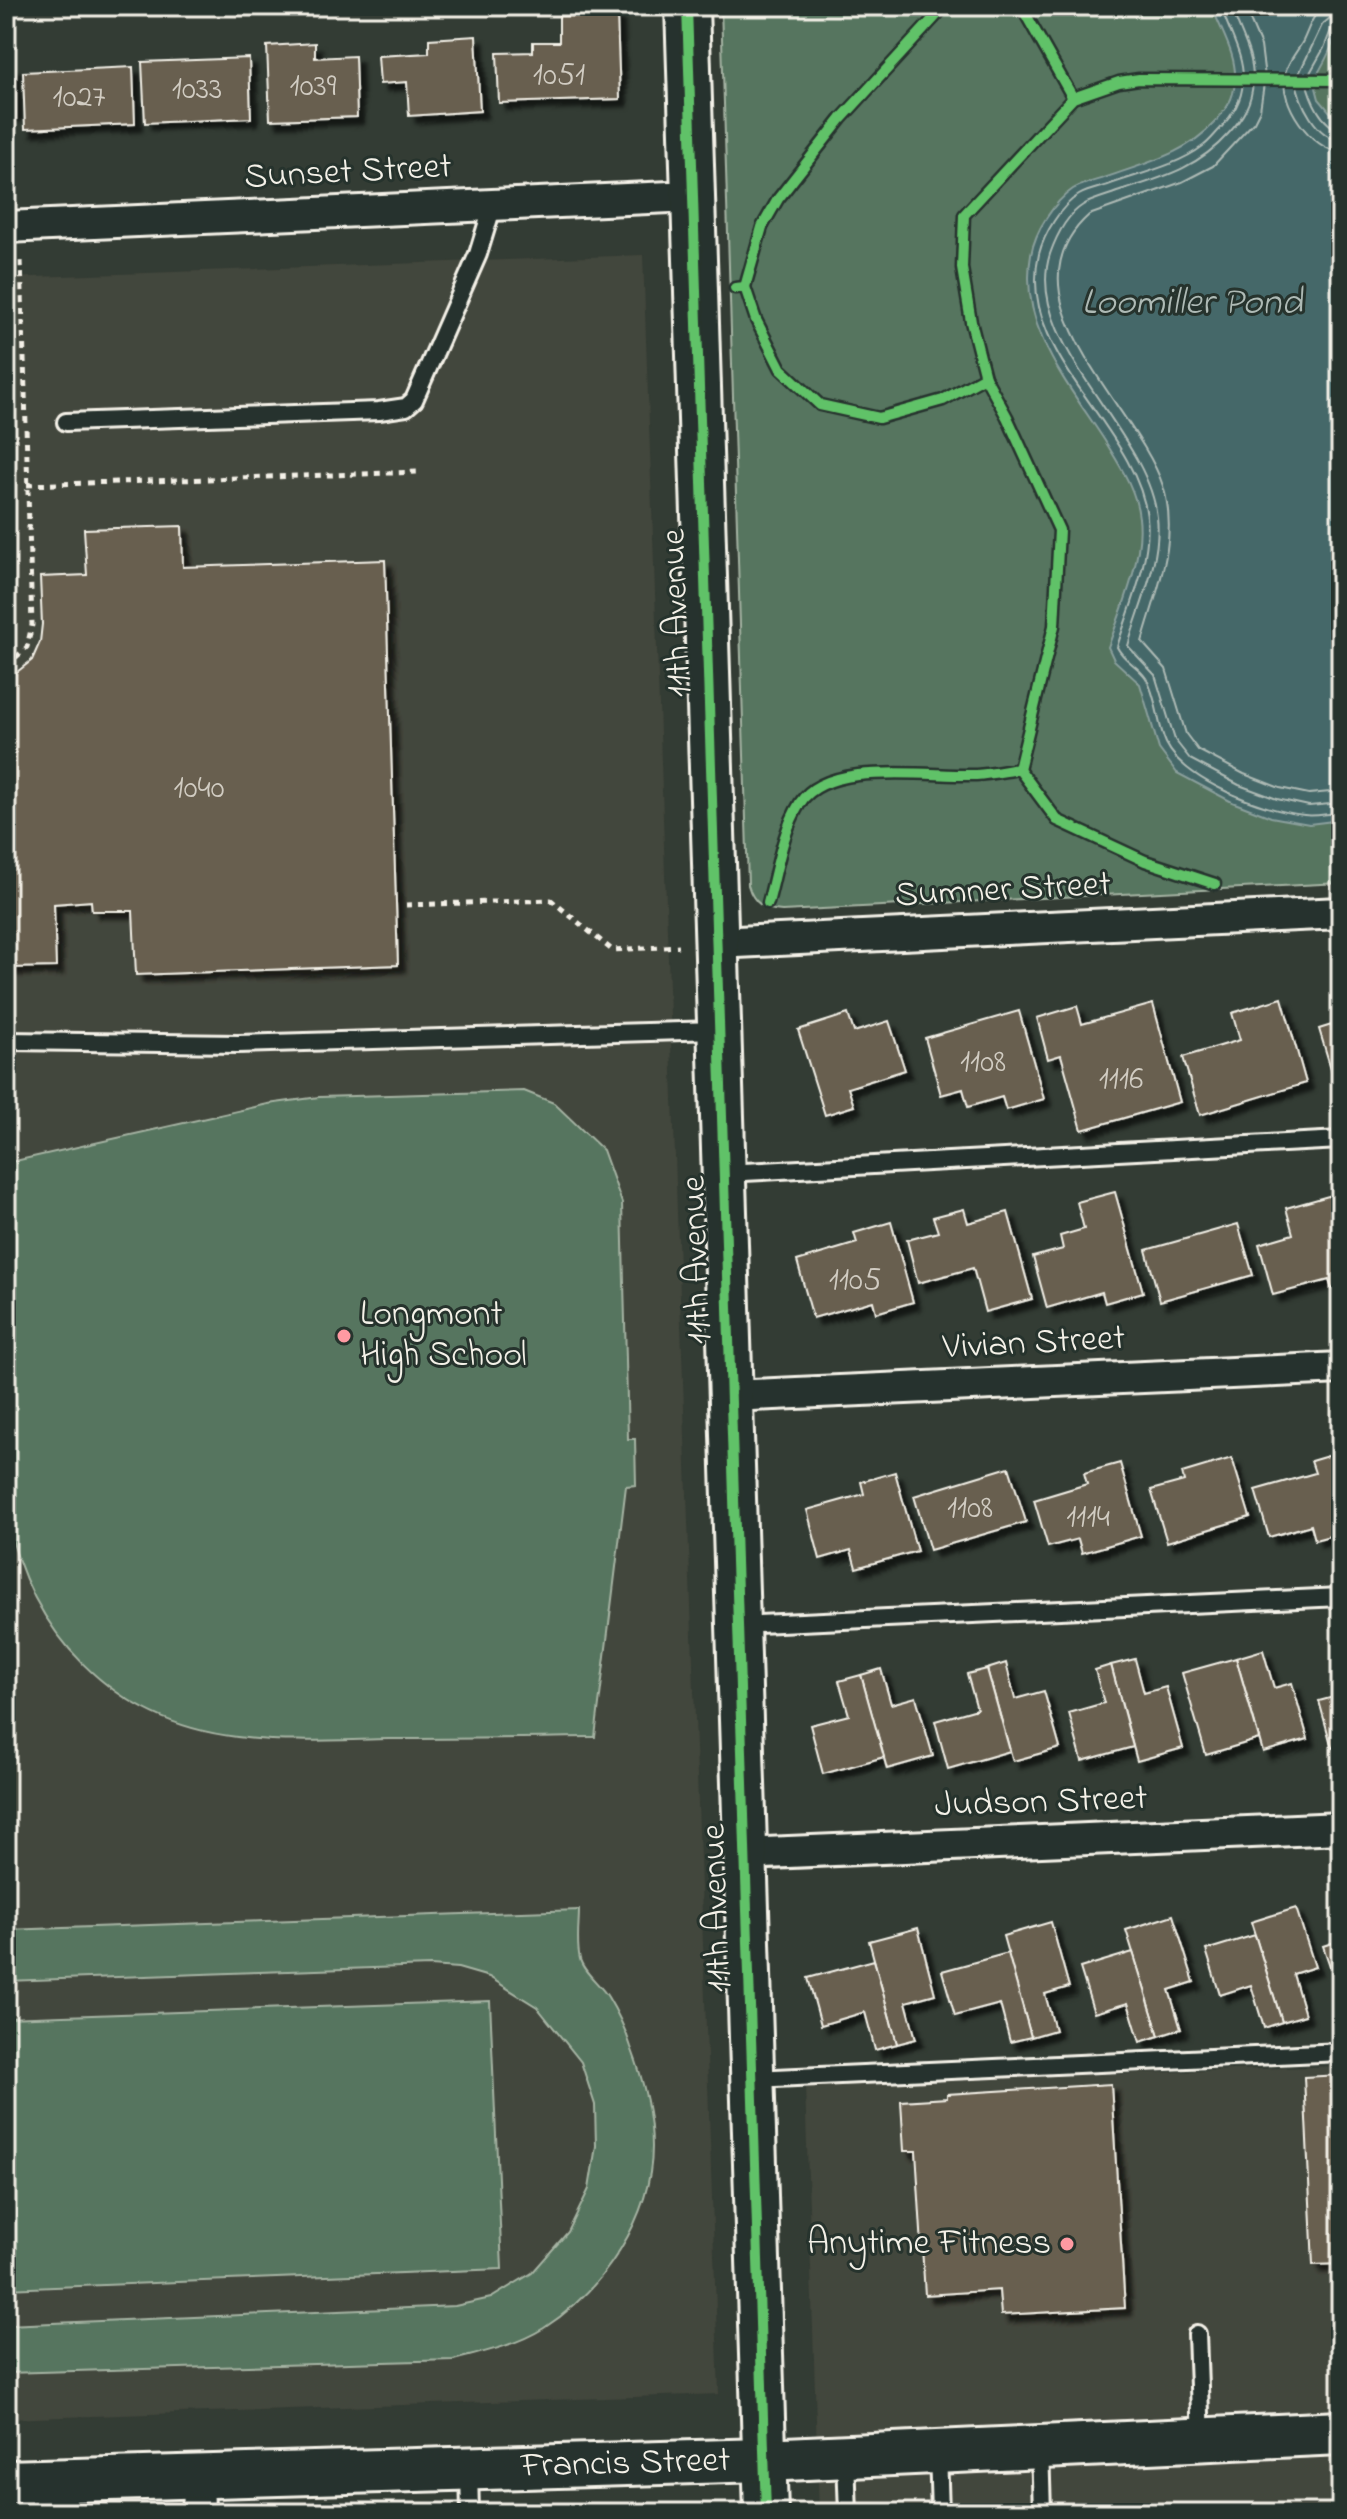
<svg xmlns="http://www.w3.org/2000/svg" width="1347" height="2519" font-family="'Indie Flower',sans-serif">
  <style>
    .built { fill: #43463c }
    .green { fill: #56755e; stroke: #a5b3a3; stroke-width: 2 }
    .water { fill: #446869; stroke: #8a9f9c; stroke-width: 2 }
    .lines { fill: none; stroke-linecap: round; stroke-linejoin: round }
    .shore { stroke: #aebab5; stroke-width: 2 }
    .building { fill: #675f50; stroke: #f4f1e8; stroke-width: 2; filter: url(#shadow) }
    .lane-casing { stroke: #f4f1e8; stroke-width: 22 }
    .street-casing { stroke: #f4f1e8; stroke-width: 36 }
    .secondary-casing { stroke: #f4f1e8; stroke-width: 48 }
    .path { stroke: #f4f1e8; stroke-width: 5; stroke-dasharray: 6 6; stroke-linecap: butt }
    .lane { stroke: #26332d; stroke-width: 16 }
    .street { stroke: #26332d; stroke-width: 30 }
    .secondary { stroke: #26332d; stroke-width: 42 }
    .cycleway-casing { stroke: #26332d; stroke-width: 15 }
    .cycleway { stroke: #61c268; stroke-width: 10 }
    .poi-dot { fill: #ff9aa2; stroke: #26332d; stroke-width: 3 }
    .labels { text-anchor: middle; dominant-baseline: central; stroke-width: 6; stroke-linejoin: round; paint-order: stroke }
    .number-label { font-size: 32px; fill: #d1ccc2 }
    .street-label { font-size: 36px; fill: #f4f1e8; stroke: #26332d }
    .poi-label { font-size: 36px; fill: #f4f1e8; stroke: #26332d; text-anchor: start }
    .water-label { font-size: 38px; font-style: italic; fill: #aebab5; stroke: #26332d }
  </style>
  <defs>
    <filter id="shadow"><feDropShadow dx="7" dy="7" stdDeviation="2" flood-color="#0009"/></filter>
  </defs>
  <rect width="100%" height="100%" fill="#333c34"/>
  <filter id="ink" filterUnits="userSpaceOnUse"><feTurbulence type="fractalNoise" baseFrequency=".0125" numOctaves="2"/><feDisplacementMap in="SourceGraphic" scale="16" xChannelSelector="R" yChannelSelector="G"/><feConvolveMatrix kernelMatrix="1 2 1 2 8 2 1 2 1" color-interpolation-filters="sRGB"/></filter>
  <g filter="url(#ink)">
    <g class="built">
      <polygon points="643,255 719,2394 6,2419 6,278"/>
      <polygon points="1341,2066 1341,2513 819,2513 805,2085"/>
    </g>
    <g class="green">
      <path d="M721 6H1341V883L782 911C764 910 753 903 748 885Z"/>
      <path d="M524 1091 554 1103 603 1150 622 1203 628 1439H635L636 1485 626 1486 595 1737C526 1738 458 1739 389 1739 338 1740 287 1743 237 1737 113 1722 29 1633 6 1513V1163L268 1104 319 1097Z"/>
      <path d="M579 1910C579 1925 576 1944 580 1959 583 1972 601 1985 608 1997 617 2012 626 2031 631 2047 643 2079 652 2112 652 2147 652 2217 603 2290 544 2328 517 2345 485 2352 453 2360L6 2373V2325L455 2306 491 2298 532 2273 568 2232 589 2189 596 2146 595 2105 581 2062 537 2007 489 1977 458 1968 430 1966 6 1981V1930Z"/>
      <polygon points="490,2001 502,2269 6,2289 6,2018"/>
    </g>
    <path class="water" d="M1212 6H1341C1339 35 1329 55 1314 80L1319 99 1341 125V820L1309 824 1271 817 1232 802 1177 773 1159 749 1140 684 1114 660 1108 647C1121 611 1144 557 1139 518 1136 489 1120 466 1105 441 1069 385 1018 327 1031 255 1035 231 1054 202 1073 189 1083 183 1097 181 1107 177 1146 163 1186 154 1214 123 1226 110 1234 99 1235 81 1237 54 1220 30 1212 6Z"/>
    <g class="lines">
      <g class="shore">
        <path d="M1221 6C1228 31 1244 54 1243 81 1242 101 1233 114 1220 129 1215 134 1209 142 1203 146 1177 166 1138 174 1108 185 1099 188 1088 190 1079 195 1061 205 1044 234 1039 254 1015 354 1136 426 1147 517 1152 558 1129 608 1117 647 1123 660 1138 666 1146 678 1157 697 1157 723 1166 743 1184 781 1264 811 1304 815 1316 817 1329 813 1341 813"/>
        <path d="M1231 6C1239 31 1254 53 1253 81 1252 103 1243 118 1228 134 1197 169 1160 178 1117 192 1107 196 1093 199 1083 205 1067 215 1056 237 1050 254 1022 341 1148 431 1157 517 1162 560 1139 605 1128 646L1155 675 1175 740 1190 759 1239 785 1277 799 1309 806 1341 803"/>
        <path d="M1244 6 1261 46 1265 77 1260 110 1254 122 1213 166 1182 182 1089 215C998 296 1138 408 1163 486 1180 540 1156 591 1142 642L1166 669 1186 734 1198 750 1244 774 1280 788 1309 794 1341 791"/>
        <path d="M1326 6C1311 15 1310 27 1303 41 1297 52 1288 61 1285 73 1278 102 1312 151 1341 152"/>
        <path d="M1341 15 1331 17 1322 25 1296 80C1299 102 1316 138 1341 140"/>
        <path d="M1341 25 1331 30 1324 48 1306 80C1310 98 1321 126 1341 130"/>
      </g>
    </g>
    <g class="building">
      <polygon points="617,14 620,99 499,103 497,53 533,52 533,42 559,42 559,16"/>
      <polygon points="476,36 480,111 409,116 407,82 380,84 378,56 429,53 429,39"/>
      <polygon points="315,43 315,58 355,56 357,117 270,120 267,46"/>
      <polygon points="249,58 251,118 145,123 142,62"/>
      <polygon points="13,66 15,114 6,114 6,67"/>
      <polygon points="133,67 135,124 25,129 23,72"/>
      <polygon points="182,526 183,567 385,560 398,965 136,975 133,911 92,911 91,901 54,904 56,967 6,968 6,677 17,672 32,660 40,642 42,624 40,577 87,575 84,529"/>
      <polygon points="1282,998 1306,1083 1200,1115 1183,1057 1240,1040 1232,1013"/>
      <polygon points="1153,1004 1180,1102 1082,1130 1061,1055 1048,1059 1037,1018 1077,1006 1082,1024"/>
      <polygon points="1019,1011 1044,1099 1006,1110 1002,1097 968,1107 963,1089 941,1095 925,1038"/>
      <polygon points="848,1014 854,1032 889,1021 905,1070 848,1088 854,1106 825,1115 798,1030"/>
      <polygon points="1341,1022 1341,1094 1339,1095 1319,1029"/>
      <polygon points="1115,1192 1143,1292 1105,1303 1102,1292 1047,1308 1033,1257 1063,1249 1060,1236 1084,1229 1077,1202"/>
      <polygon points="1339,1193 1341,1286 1332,1289 1329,1280 1273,1295 1259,1244 1293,1234 1286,1208"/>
      <polygon points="964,1209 968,1223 1008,1212 1032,1299 985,1312 973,1268 918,1283 907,1240 938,1232 933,1217"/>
      <polygon points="891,1222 913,1302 876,1313 873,1301 813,1318 797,1261 857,1243 854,1233"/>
      <polygon points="1238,1224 1253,1275 1160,1301 1146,1250"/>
      <polygon points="1341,1452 1341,1533 1315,1540 1311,1525 1269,1537 1255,1490 1315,1473 1311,1461"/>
      <polygon points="1232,1458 1250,1517 1167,1542 1151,1490 1184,1481 1182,1473"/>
      <polygon points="1120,1463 1141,1536 1082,1553 1078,1539 1048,1547 1034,1500 1087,1484 1084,1473"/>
      <polygon points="1009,1467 1026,1522 930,1550 914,1496"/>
      <polygon points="895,1472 917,1551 856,1568 851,1550 820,1559 807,1510 864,1494 861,1482"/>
      <polygon points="1263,1650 1274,1688 1292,1683 1308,1739 1263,1752 1236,1658"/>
      <polygon points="1236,1658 1259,1739 1206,1755 1182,1673"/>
      <polygon points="1135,1659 1144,1693 1166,1687 1183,1748 1137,1761 1111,1665"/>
      <polygon points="1006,1663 1015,1699 1044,1691 1060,1748 1013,1761 987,1669"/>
      <polygon points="1111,1665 1133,1747 1082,1761 1069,1713 1104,1703 1095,1670"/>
      <polygon points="881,1669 891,1704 916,1697 933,1756 887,1769 861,1675"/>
      <polygon points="987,1669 1010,1751 948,1769 935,1721 977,1709 967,1674"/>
      <polygon points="861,1675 884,1757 823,1774 810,1725 849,1715 839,1681"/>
      <polygon points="1341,1695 1341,1745 1332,1748 1319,1701"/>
      <polygon points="1296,1908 1315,1967 1293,1974 1305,2015 1282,2022 1251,1922"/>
      <polygon points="1173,1915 1194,1982 1169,1990 1181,2029 1159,2036 1126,1930"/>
      <polygon points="1051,1922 1069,1987 1045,1994 1055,2030 1031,2037 1003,1936"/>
      <polygon points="918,1928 935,1994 906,2002 916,2039 897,2044 869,1941"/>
      <polygon points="1255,1935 1282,2022 1264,2028 1251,1985 1220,1995 1206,1950"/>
      <polygon points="1341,1940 1341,1991 1339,1992 1323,1946"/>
      <polygon points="1133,1952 1159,2036 1140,2042 1128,2003 1094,2013 1080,1968"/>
      <polygon points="1008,1953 1031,2037 1010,2042 1000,2004 955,2016 942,1971"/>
      <polygon points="874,1960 897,2044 875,2050 865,2012 821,2025 808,1978"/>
      <polygon points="1341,2075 1341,2264 1313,2265 1304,2077"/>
      <polygon points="1111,2084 1125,2308 1001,2315 999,2290 925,2295 916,2151 904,2151 901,2101 947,2098 947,2094"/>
    </g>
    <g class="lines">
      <defs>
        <g id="lane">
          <polyline points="66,422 379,411 406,407 414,400 478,254 493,205"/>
          <polyline points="6,1041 238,1044 717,1030"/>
          <polyline points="725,1173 1341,1140"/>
          <polyline points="739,1625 1341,1597"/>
          <polyline points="752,2079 1341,2052"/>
          <polyline points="1197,2334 1201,2440"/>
          <polyline points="1040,2447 1042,2513"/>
          <polyline points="938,2452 940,2513"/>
          <polyline points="846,2459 848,2513"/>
          <polyline points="469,2470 470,2513"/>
        </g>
        <g id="street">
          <polyline points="6,227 693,196"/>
          <polyline points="716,943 1341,913"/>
          <polyline points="730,1396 1341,1368"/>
          <polyline points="744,1854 1341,1828"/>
          <polyline points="198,2475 199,2513"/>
        </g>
        <g id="secondary">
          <polyline points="687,6 766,2513"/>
          <path id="s1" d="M6 2482 764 2460 1341 2433"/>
        </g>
      </defs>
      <use href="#lane" class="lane-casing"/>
      <use href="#street" class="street-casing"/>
      <use href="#secondary" class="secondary-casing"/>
      <g class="path">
        <polyline points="27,485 420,472"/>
        <polyline points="6,663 10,663 27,647 32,625 21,259"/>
        <polyline points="406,905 551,900 612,950 679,946"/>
      </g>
      <use href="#lane" class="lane"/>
      <use href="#street" class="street"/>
      <use href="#secondary" class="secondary"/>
      <defs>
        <g id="cycleway">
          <polyline points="687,6 766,2513"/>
          <polyline points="1021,6 1073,98"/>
          <polyline points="745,287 762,227 778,199 841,119 945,6"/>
          <polyline points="735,288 745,287 756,320 781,369 820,405 879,418 943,400 985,377"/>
          <polyline points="1019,769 1054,626 1059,530 1007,417 985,377 971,322 962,268 964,215 1073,98 1119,82 1139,79 1341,80"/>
          <polyline points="1019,769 1057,820 1145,861 1215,884"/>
          <path d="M768 903C777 870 782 832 800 803 828 759 931 777 976 775 991 774 1005 771 1019 769"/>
        </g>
      </defs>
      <use href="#cycleway" class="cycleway-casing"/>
      <use href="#cycleway" class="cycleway"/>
    </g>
  </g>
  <g class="poi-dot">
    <circle cx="344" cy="1336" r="8"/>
    <circle cx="1067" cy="2244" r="8"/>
  </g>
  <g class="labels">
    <g class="number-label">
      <text x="559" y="76">1051</text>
      <text x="313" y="87">1039</text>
      <text x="197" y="90">1033</text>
      <text x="79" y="98">1027</text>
      <text x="199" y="789">1040</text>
      <text x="983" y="1063">1108</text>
      <text x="1121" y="1080">1116</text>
      <text x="855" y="1281">1105</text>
      <text x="970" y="1509">1108</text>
      <text x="1088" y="1518">1114</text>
    </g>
    <g class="street-label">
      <text transform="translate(348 173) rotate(-3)">Sunset Street</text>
      <text transform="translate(678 613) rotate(-92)">11th Avenue</text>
      <text transform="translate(1003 891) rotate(-3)">Sumner Street</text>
      <text transform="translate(698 1260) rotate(-92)">11th Avenue</text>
      <text transform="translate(1034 1344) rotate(-3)">Vivian Street</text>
      <text transform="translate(1041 1803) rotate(-2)">Judson Street</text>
      <text transform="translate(718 1908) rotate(-92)">11th Avenue</text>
      <text stroke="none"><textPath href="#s1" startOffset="620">Francis Street</textPath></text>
    </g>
    <g class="poi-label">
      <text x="360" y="1315">Longmont<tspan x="360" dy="41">High School</tspan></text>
      <text x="1051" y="2244" text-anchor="end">Anytime Fitness</text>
    </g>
    <g class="water-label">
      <text x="1192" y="304">Loomiller Pond</text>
    </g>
  </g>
  <rect width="1347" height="2519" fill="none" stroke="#26332d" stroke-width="32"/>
  <rect x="16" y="16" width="1315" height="2487" fill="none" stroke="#f4f1e8" stroke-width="3" filter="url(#ink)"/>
</svg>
